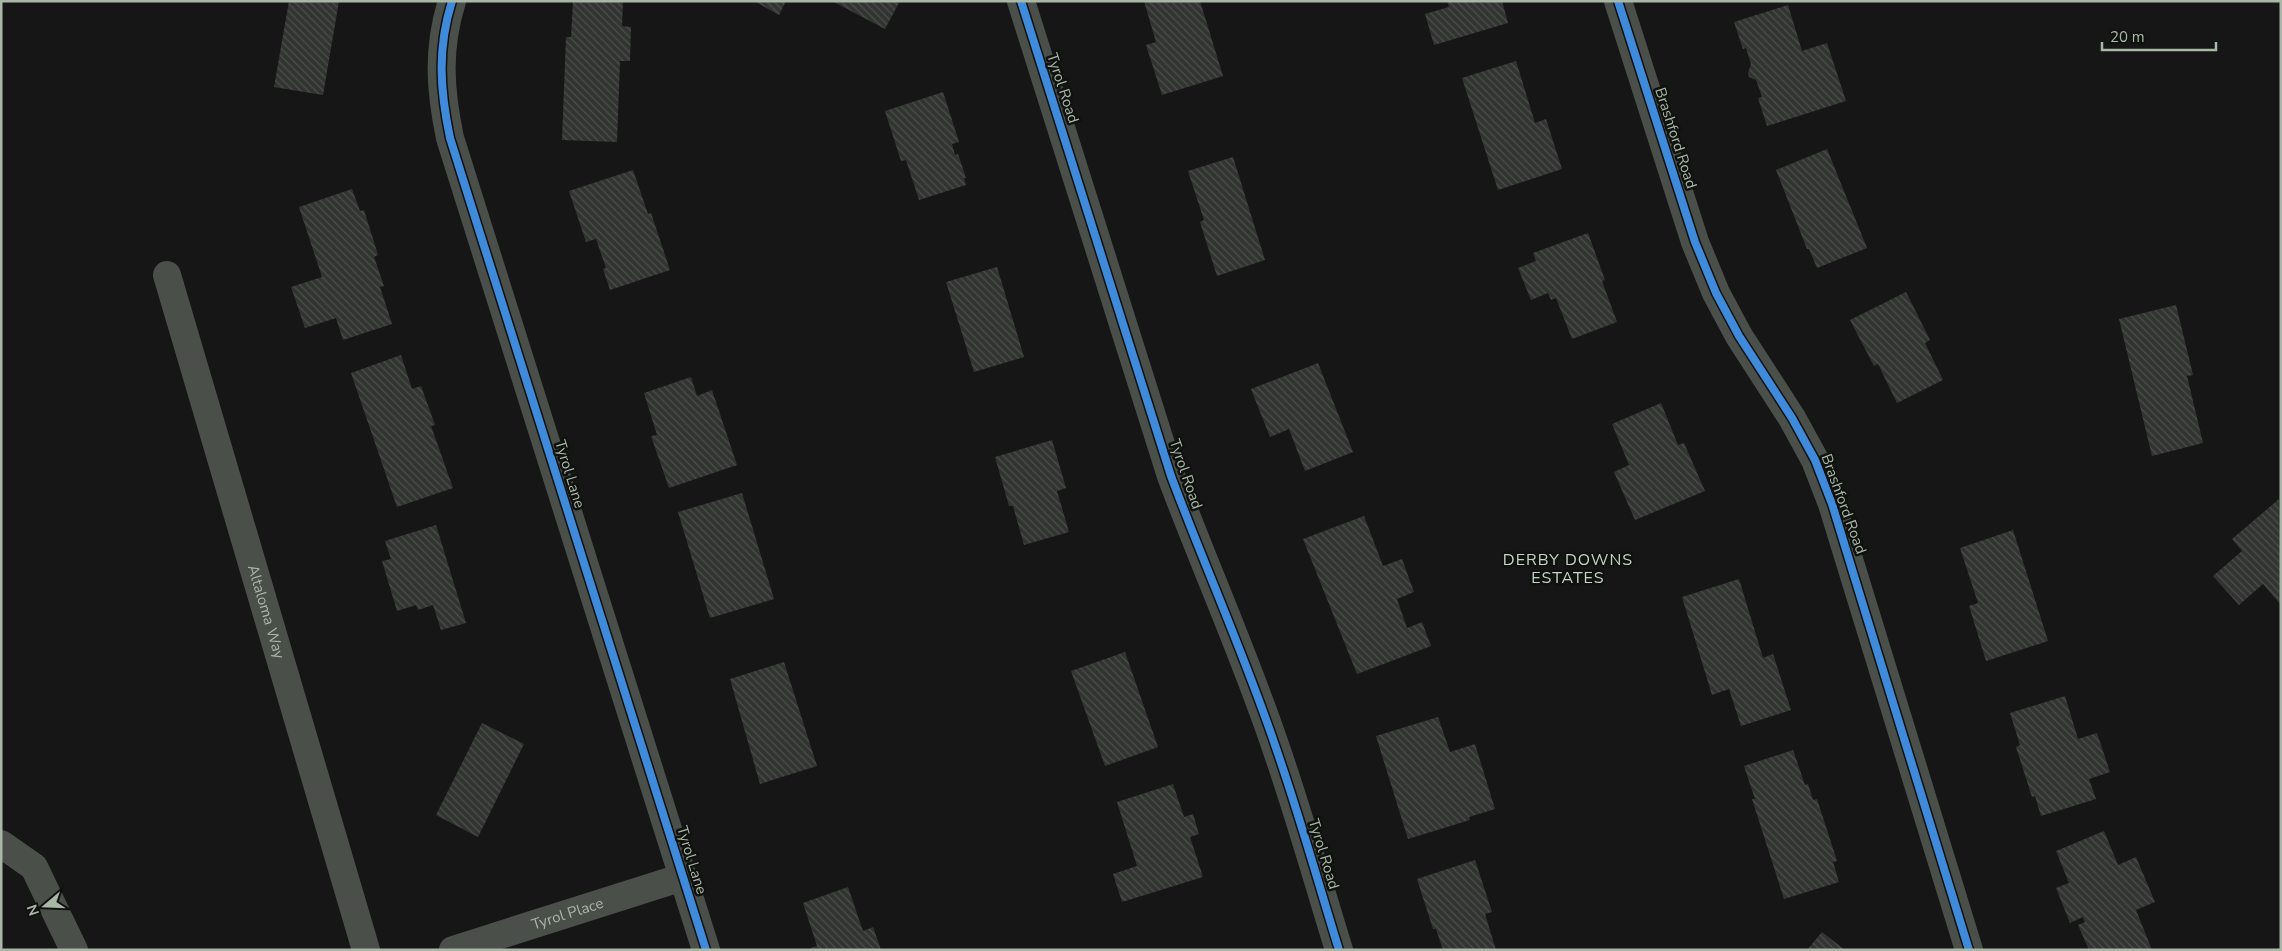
<svg xmlns="http://www.w3.org/2000/svg" width="2282" height="951" font-family="'Nunito Sans',sans-serif">
  <style>
    .building { fill: url(#building-back-hatch) }
    .lines { fill: none; stroke-linecap: round; stroke-linejoin: round }
    .minor { stroke: #4b4f4a; stroke-width: 28 }
    .cycleway-casing { stroke: #101210; stroke-width: 11 }
    .cycleway { stroke: #408adc; stroke-width: 8 }
    .labels { text-anchor: middle; dominant-baseline: central; stroke-width: 5; stroke-linejoin: round; paint-order: stroke }
    .street-label { font-size: 15px; fill: #a9b8a6; stroke: #101210 }
    .neighbourhood-label { font-size: 16px; letter-spacing: 1px; fill: #c9d4c8; stroke: #101210 }
  </style>
  <defs>
    <pattern id="building-back-hatch" width="6" height="6" patternUnits="userSpaceOnUse" patternTransform="scale(1.25)"><rect width="6" height="6" fill="#323432"/><path d="M-1 5l2 2M0 0l6 6M5-1l2 2" fill="none" stroke="#4d4f4d"/></pattern>
  </defs>
  <rect width="100%" height="100%" fill="#161616"/>
  <g class="building">
    <polygon points="289,1 339,1 323,95 274,87"/>
    <polygon points="573,1 623,1 622,26 631,27 630,61 620,61 617,142 562,140 566,37 571,37"/>
    <polygon points="754,1 786,1 779,15"/>
    <polygon points="832,1 900,1 885,29"/>
    <polygon points="1144,1 1200,1 1223,76 1162,95 1146,45 1156,42"/>
    <polygon points="1447,1 1502,1 1508,23 1434,45 1425,14 1449,7"/>
    <polygon points="1788,5 1802,51 1827,43 1846,101 1767,126 1758,98 1762,97 1756,80 1749,77 1748,73 1751,64 1746,48 1743,49 1734,22"/>
    <polygon points="1516,61 1535,123 1546,119 1562,169 1498,190 1462,78"/>
    <polygon points="943,92 959,142 952,144 955,155 958,154 966,178 964,178 966,185 919,200 906,160 901,161 885,111"/>
    <polygon points="1827,149 1867,248 1817,268 1809,249 1807,249 1776,170"/>
    <polygon points="1233,157 1265,260 1217,276 1200,222 1204,220 1188,171"/>
    <polygon points="633,170 648,214 651,213 670,270 610,290 603,269 606,268 596,239 586,242 569,191"/>
    <polygon points="352,189 360,211 364,210 378,255 374,257 384,286 380,287 392,324 343,340 336,318 305,328 291,287 322,277 299,207"/>
    <polygon points="1588,233 1605,280 1602,281 1617,322 1572,339 1556,298 1551,300 1548,293 1531,300 1518,268 1536,261 1533,253"/>
    <polygon points="997,267 1024,357 974,372 946,282"/>
    <polygon points="1906,292 1930,340 1925,343 1943,380 1897,403 1878,364 1874,366 1850,320"/>
    <polygon points="2176,305 2193,375 2187,376 2203,443 2152,456 2119,319"/>
    <polygon points="401,355 412,389 421,386 435,425 431,426 453,488 397,507 351,373"/>
    <polygon points="1318,363 1353,452 1305,471 1289,429 1270,437 1251,389"/>
    <polygon points="691,377 697,396 712,390 737,465 669,488 651,436 657,435 644,393"/>
    <polygon points="1661,403 1678,445 1684,443 1705,491 1635,520 1614,472 1629,465 1612,424"/>
    <polygon points="1052,440 1066,488 1057,491 1069,532 1024,545 1013,506 1009,506 995,457"/>
    <polygon points="742,493 774,599 710,618 678,512"/>
    <polygon points="2279,499 2281,605 2263,584 2239,605 2213,576 2242,551 2232,539"/>
    <polygon points="1364,516 1383,566 1402,559 1414,592 1397,599 1407,628 1422,622 1431,646 1357,674 1303,539"/>
    <polygon points="436,525 466,623 441,630 433,605 418,610 416,605 397,611 382,561 391,559 385,541"/>
    <polygon points="2013,530 2048,641 1986,661 1969,606 1978,603 1960,548"/>
    <polygon points="1739,579 1763,658 1773,654 1791,710 1741,726 1729,689 1712,695 1682,597"/>
    <polygon points="1125,652 1158,747 1105,766 1071,671"/>
    <polygon points="784,662 817,766 760,784 730,679"/>
    <polygon points="2065,696 2078,739 2097,733 2110,772 2089,779 2096,799 2041,816 2035,796 2032,797 2016,747 2020,745 2010,713"/>
    <polygon points="1438,717 1450,752 1475,744 1495,809 1469,817 1470,820 1408,839 1376,736"/>
    <polygon points="482,723 524,744 478,837 436,815"/>
    <polygon points="1793,750 1805,785 1808,784 1813,800 1817,799 1837,861 1833,862 1839,882 1784,899 1752,799 1755,799 1744,766"/>
    <polygon points="1173,784 1184,817 1193,814 1199,834 1190,837 1203,877 1122,902 1113,874 1137,866 1117,802"/>
    <polygon points="2104,831 2118,865 2136,857 2155,902 2136,910 2152,950 2089,950 2078,925 2085,922 2083,917 2070,923 2056,888 2069,883 2056,851"/>
    <polygon points="1475,860 1492,912 1485,914 1496,950 1443,950 1436,929 1433,929 1417,879"/>
    <polygon points="848,887 863,931 873,927 881,950 811,950 811,948 817,946 803,903"/>
    <polygon points="1822,932 1845,950 1807,950"/>
  </g>
  <g class="lines">
    <g class="minor">
      <path d="M452 1C437 49 440 90 450 138L706 950"/>
      <path d="M1021 1 1171 476C1205 567 1245 656 1276 748 1299 814 1318 882 1339 950"/>
      <polyline points="1618,1 1695,242 1716,293 1739,336 1792,418 1815,460 1832,504 1969,950"/>
      <path id="s1" d="M167 275 366 950"/>
      <polyline points="1,844 34,867 74,950"/>
      <path id="s2" d="M453 950 683 877"/>
    </g>
    <defs>
      <g id="cycleway">
        <path d="M452 1C437 49 440 90 450 138L706 950"/>
        <path d="M1021 1 1171 476C1205 567 1245 656 1276 748 1299 814 1318 882 1339 950"/>
        <polyline points="1618,1 1695,242 1716,293 1739,336 1792,418 1815,460 1832,504 1969,950"/>
      </g>
    </defs>
    <use href="#cycleway" class="cycleway-casing"/>
    <use href="#cycleway" class="cycleway"/>
  </g>
  <g class="labels">
    <g class="street-label">
      <text transform="translate(1063 88) rotate(72)">Tyrol Road</text>
      <text transform="translate(1676 138) rotate(72)">Brashford Road</text>
      <text transform="translate(570 474) rotate(73)">Tyrol Lane</text>
      <text transform="translate(1186 474) rotate(71)">Tyrol Road</text>
      <text transform="translate(1844 504) rotate(70)">Brashford Road</text>
      <text stroke="none"><textPath href="#s1" startOffset="351">Altaloma Way</textPath></text>
      <text transform="translate(1324 854) rotate(73)">Tyrol Road</text>
      <text transform="translate(692 860) rotate(73)">Tyrol Lane</text>
      <text stroke="none"><textPath href="#s2" startOffset="120">Tyrol Place</textPath></text>
    </g>
    <g class="neighbourhood-label">
      <text x="1568" y="560">DERBY DOWNS<tspan x="1568" dy="18">ESTATES</tspan></text>
    </g>
  </g>
  <rect width="2282" height="951" fill="none" stroke="#a9b8a6" stroke-width="5"/>
  <g transform="translate(45 906) rotate(251)" stroke="#101210" stroke-width="4" paint-order="stroke">
  <path d="M0-4L9 19L0 12L-9 19Z" fill="#a9b8a6"/>
  <text y="-8" font-size="14" font-weight="bold" text-anchor="middle" fill="#a9b8a6">N</text>
  </g>
  <path d="M2102 42v8h114v-8" fill="none" stroke="#a9b8a6" stroke-width="2.5"/>
  <text x="2110" y="42" font-size="15" fill="#a9b8a6" stroke="#101210" stroke-width="4" paint-order="stroke">20 m</text>
</svg>
